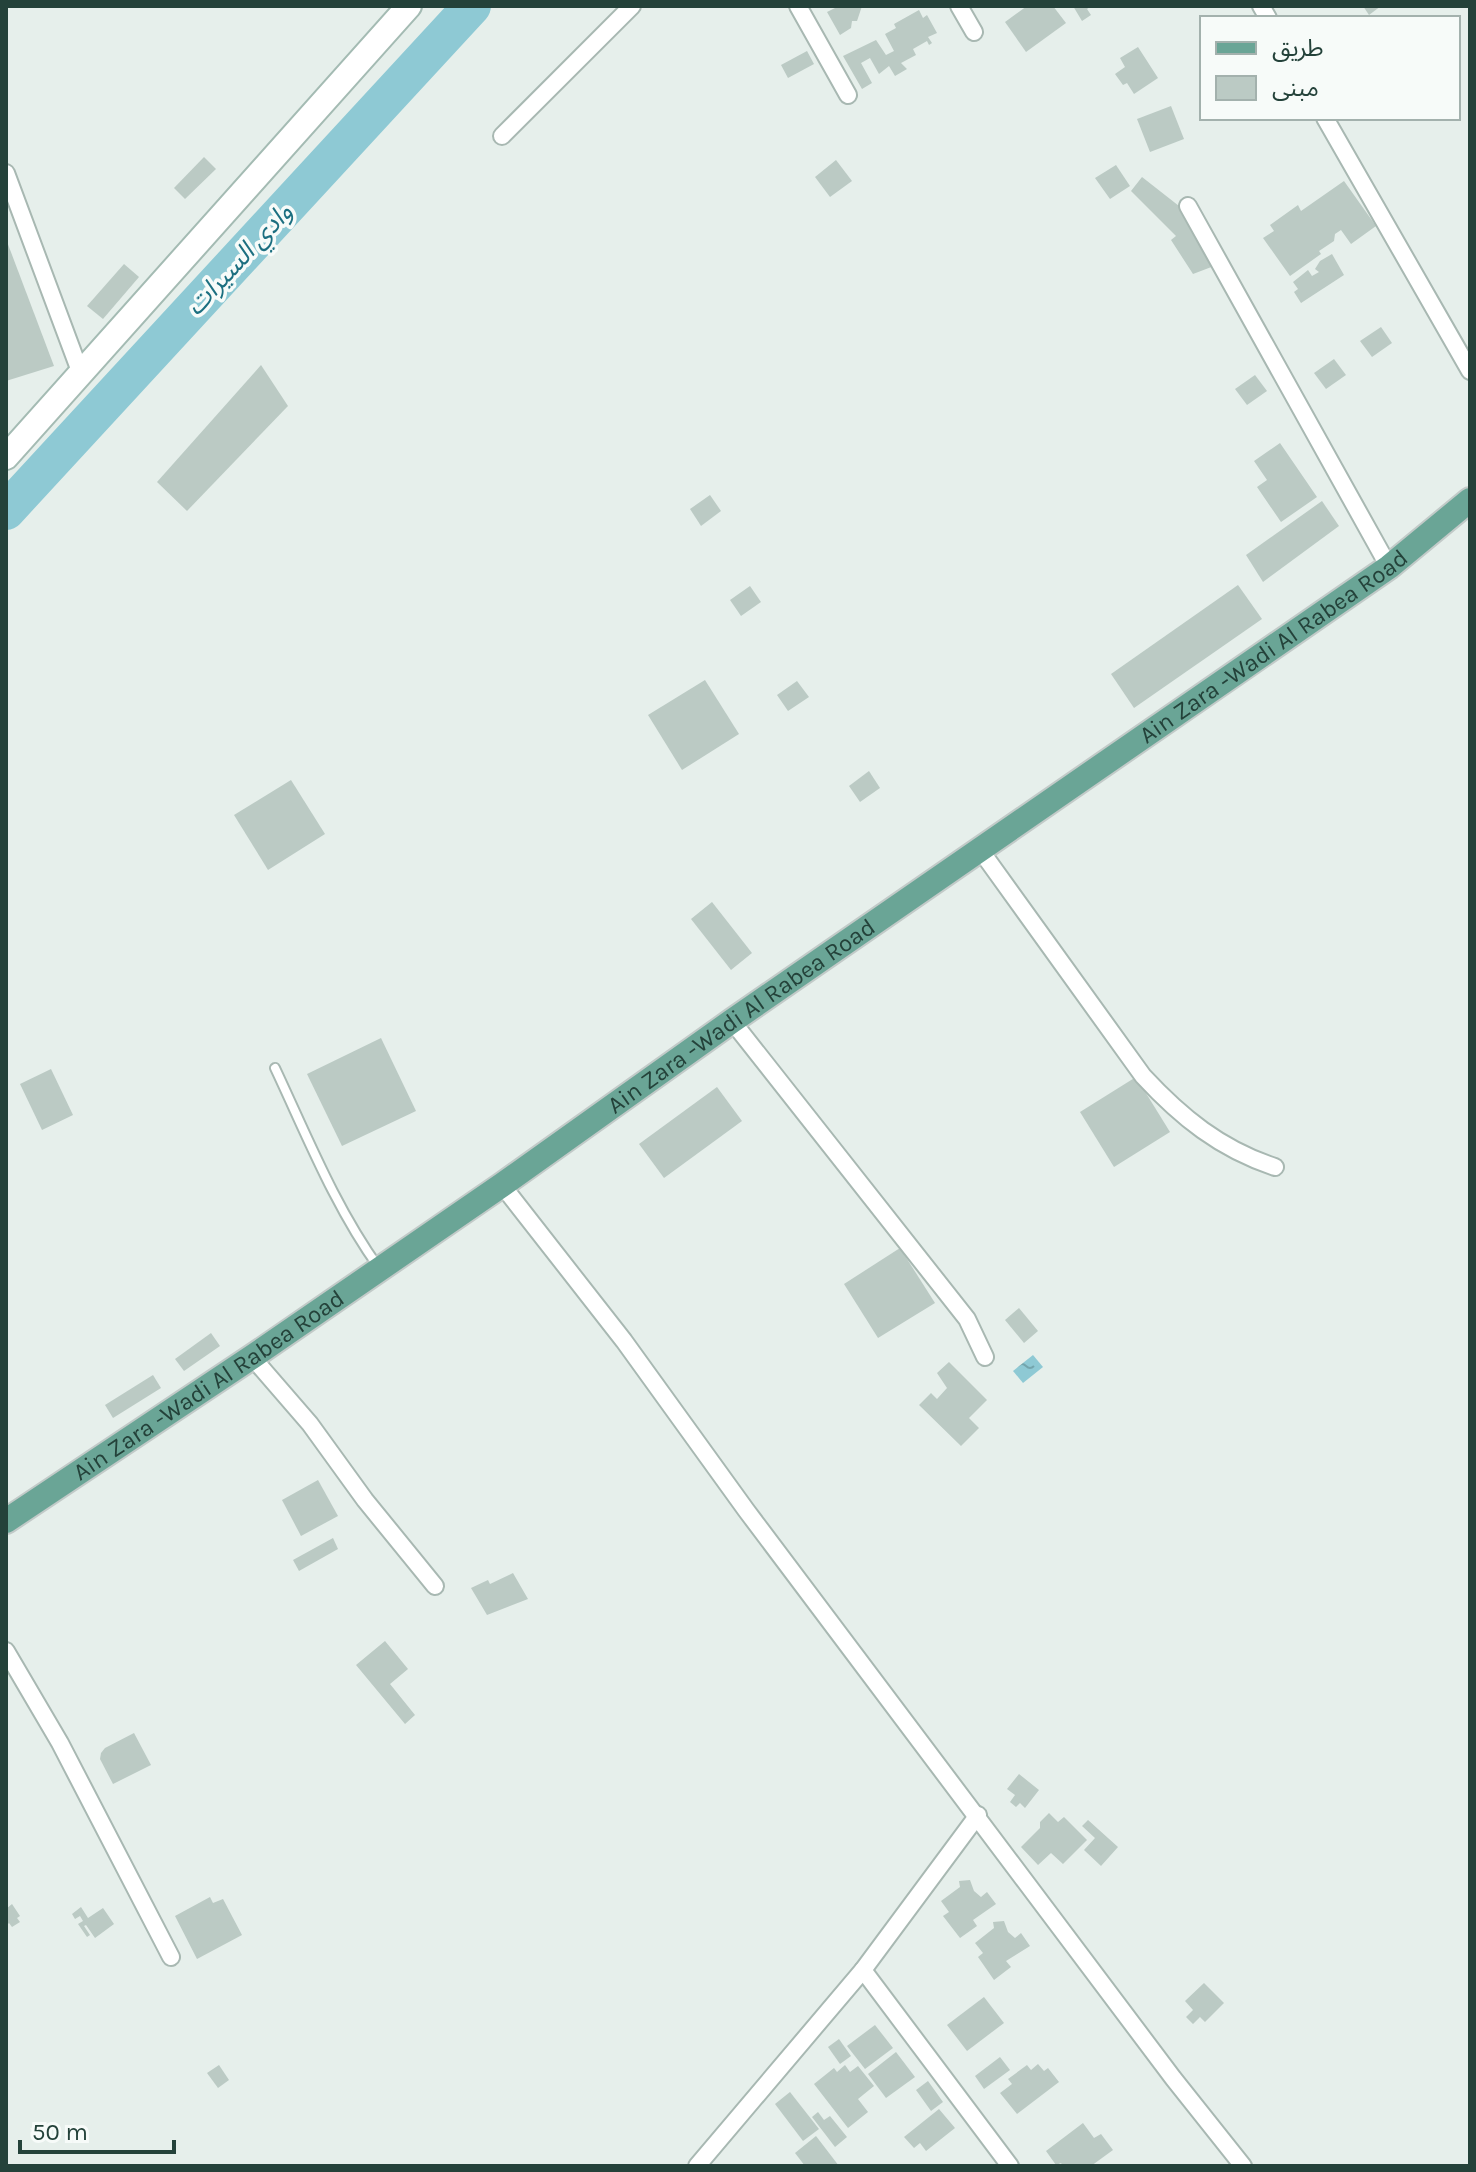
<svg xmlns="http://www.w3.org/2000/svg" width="1476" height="2172" font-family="Karla,'Noto Sans Arabic',sans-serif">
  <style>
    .water { fill: url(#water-ripples) }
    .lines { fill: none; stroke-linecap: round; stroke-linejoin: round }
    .river { stroke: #8ec9d4; stroke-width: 38 }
    .building { fill: #bbcac4 }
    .service-casing { stroke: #a8b8b2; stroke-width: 12 }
    .minor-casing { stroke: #a8b8b2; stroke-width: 20 }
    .secondary-casing { stroke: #a4bbb3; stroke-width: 28 }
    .primary-casing { stroke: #c2cac8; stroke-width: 28 }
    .service { stroke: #fff; stroke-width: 8 }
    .minor { stroke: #fff; stroke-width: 16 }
    .secondary { stroke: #fff; stroke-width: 24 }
    .primary { stroke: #6aa596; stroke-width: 24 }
    .labels { text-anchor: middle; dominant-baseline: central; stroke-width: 7; stroke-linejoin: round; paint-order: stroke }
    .street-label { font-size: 24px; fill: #24423a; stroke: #f7fbf9 }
    .water-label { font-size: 26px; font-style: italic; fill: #1c6f80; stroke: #f7fbf9 }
  </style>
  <defs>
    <pattern id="water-ripples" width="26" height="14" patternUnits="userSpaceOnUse" patternTransform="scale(2)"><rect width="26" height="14" fill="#8ec9d4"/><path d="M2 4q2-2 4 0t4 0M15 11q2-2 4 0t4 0" fill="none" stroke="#74a5ad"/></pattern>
  </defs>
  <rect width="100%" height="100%" fill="#e6efeb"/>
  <polygon class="water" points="1033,1355 1043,1367 1023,1383 1013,1371"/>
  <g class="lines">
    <polyline class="river" points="6,511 472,6"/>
  </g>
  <g class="building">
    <polygon points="834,6 862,6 857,21 852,21 851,28 840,35 827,12 835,8"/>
    <polygon points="1027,6 1053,6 1066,23 1026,52 1005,22"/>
    <polygon points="1073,6 1091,6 1087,9 1091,15 1082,21"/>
    <polygon points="1363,6 1381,6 1369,15"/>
    <polygon points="919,10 923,18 927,15 937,33 928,37 932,43 929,45 927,41 913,49 916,55 901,63 907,69 895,76 889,66 879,74 870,58 861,63 872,83 862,89 843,56 876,40 886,55 894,51 885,34 896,28 894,24"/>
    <polygon points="1138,47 1158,78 1134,94 1127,83 1123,85 1115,74 1125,67 1120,58"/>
    <polygon points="807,51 814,64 788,78 781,65"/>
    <polygon points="1171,106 1184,139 1150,152 1137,119"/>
    <polygon points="204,157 216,169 185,199 174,188"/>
    <polygon points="836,160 852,181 830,197 815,177"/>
    <polygon points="1116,165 1130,186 1110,199 1095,178"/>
    <polygon points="1142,177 1179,206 1190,220 1214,266 1193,274 1171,240 1176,236 1131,191"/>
    <polygon points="1344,181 1376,226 1351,244 1341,230 1335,234 1334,241 1319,251 1321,254 1290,276 1263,238 1274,231 1270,225 1298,205 1301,211"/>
    <polygon points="6,239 54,366 6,381"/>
    <polygon points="1332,254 1344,275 1301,303 1294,292 1298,289 1293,282 1308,270 1312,276 1319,272 1315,269 1320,261"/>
    <polygon points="124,264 139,277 103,319 87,306"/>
    <polygon points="1381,327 1392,343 1372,357 1360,341"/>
    <polygon points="1334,359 1346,375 1326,389 1314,373"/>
    <polygon points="261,365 288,406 187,511 157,482"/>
    <polygon points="1255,375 1267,391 1247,405 1235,389"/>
    <polygon points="1280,443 1317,497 1281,522 1257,487 1267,480 1254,461"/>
    <polygon points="710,495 721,511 701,526 690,509"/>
    <polygon points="1322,501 1339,526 1263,582 1246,555"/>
    <polygon points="1238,585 1262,619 1134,708 1111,674"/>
    <polygon points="750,586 761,602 741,616 730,600"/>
    <polygon points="705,680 739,734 682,770 648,715"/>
    <polygon points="797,681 809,697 788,711 777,695"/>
    <polygon points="869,771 880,788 860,802 849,786"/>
    <polygon points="291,780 325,834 268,870 234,815"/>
    <polygon points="712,902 752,953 731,970 691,919"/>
    <polygon points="381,1038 416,1111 342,1146 307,1074"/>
    <polygon points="51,1069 73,1115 42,1130 20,1084"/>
    <polygon points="1136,1077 1170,1132 1114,1167 1080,1112"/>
    <polygon points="717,1087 742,1121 664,1178 639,1144"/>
    <polygon points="900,1248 935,1303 878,1338 844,1284"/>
    <polygon points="1019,1308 1038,1331 1024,1343 1005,1320"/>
    <polygon points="211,1333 220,1346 184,1371 175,1359"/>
    <polygon points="949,1362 987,1400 969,1418 979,1428 961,1446 919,1405 931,1393 937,1399 947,1388 937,1373"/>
    <polygon points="153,1375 161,1388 113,1418 105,1405"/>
    <polygon points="318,1480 338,1516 301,1536 282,1500"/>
    <polygon points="333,1538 338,1549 299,1571 293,1560"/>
    <polygon points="513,1573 528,1599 487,1615 471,1588 488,1580 490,1584"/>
    <polygon points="385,1641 408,1669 390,1684 415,1715 405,1724 356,1665"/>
    <polygon points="134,1733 151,1765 113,1784 100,1759 101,1753 105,1748"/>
    <polygon points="1019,1774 1039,1790 1025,1808 1020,1803 1016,1807 1010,1802 1015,1795 1007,1789"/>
    <polygon points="1049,1813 1058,1822 1064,1817 1087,1840 1063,1864 1051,1853 1038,1865 1021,1847 1040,1828 1040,1822"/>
    <polygon points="1088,1820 1118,1847 1101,1866 1084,1850 1095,1838 1082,1826"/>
    <polygon points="970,1880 974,1891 981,1897 987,1892 996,1904 973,1920 977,1926 960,1938 943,1916 949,1912 941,1901 960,1887 959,1881"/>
    <polygon points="210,1897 213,1903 223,1899 242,1935 197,1959 175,1916"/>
    <polygon points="12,1904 20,1916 17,1918 20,1922 12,1927 9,1923 6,1926 6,1909"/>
    <polygon points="81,1907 88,1918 103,1908 114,1924 95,1938 86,1925 84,1926 90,1935 87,1937 78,1924 83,1921 80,1916 75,1919 72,1914"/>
    <polygon points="1004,1921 1008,1932 1015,1938 1021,1933 1030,1946 1006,1961 1011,1967 994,1980 978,1957 983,1953 975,1943 994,1928 993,1922"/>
    <polygon points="1204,1983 1224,2003 1205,2022 1200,2017 1193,2024 1186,2017 1193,2010 1185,2001"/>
    <polygon points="984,1997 1004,2023 967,2051 947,2025"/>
    <polygon points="875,2025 893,2048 865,2069 847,2046"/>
    <polygon points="839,2039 851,2056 840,2064 828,2047"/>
    <polygon points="896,2052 915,2077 886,2098 868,2074"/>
    <polygon points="1000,2057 1010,2070 984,2089 975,2076"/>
    <polygon points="1038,2064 1044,2071 1048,2068 1059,2082 1017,2114 1000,2093 1012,2084 1008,2079 1027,2065 1031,2070"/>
    <polygon points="219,2065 229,2080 218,2088 207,2073"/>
    <polygon points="845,2065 850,2072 858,2066 874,2086 858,2099 868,2112 848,2128 814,2084 834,2068 837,2072"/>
    <polygon points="928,2081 943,2102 931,2111 916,2090"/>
    <polygon points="790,2092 819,2129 803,2141 775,2104"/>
    <polygon points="939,2109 955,2128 926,2151 920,2143 914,2148 904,2137"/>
    <polygon points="818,2112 824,2120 830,2116 847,2137 835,2147 812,2117"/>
    <polygon points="1083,2123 1094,2138 1101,2134 1113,2150 1091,2166 1063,2166 1061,2163 1056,2165 1046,2151"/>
    <polygon points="816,2136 839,2166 805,2166 795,2153"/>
  </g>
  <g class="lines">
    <defs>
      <path id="service" d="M275 1068C307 1136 335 1207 379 1268"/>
      <g id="minor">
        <polyline points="798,6 848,95"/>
        <polyline points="959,6 974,32"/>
        <polyline points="1261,6 1268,18"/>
        <polyline points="1325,118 1470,371"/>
        <polyline points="502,136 632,6"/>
        <polyline points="6,173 81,374"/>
        <polyline points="1188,206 1389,567"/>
        <path d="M981 851 1143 1076C1181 1117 1220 1149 1275 1167"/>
        <polyline points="732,1021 967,1319 985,1357"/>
        <polyline points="502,1185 624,1341 746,1510 1173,2078 1243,2166"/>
        <polyline points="252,1357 310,1424 365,1500 435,1586"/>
        <polyline points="6,1651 60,1743 171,1957"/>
        <polyline points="978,1815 863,1970 1010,2166"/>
        <polyline points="697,2166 863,1970"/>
      </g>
      <polyline id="secondary" points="6,457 409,6"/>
      <g id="primary">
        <path id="s1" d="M6 1521 252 1357 502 1185 732 1021 1389 567 1470 500"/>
      </g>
    </defs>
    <use href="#service" class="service-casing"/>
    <use href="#minor" class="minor-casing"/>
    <use href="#secondary" class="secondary-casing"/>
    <use href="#primary" class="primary-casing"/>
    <use href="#service" class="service"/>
    <use href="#minor" class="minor"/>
    <use href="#secondary" class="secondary"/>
    <use href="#primary" class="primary"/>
  </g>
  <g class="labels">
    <g class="street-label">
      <text stroke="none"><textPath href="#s1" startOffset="1540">Ain Zara -Wadi Al Rabea Road</textPath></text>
      <text stroke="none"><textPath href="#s1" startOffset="892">Ain Zara -Wadi Al Rabea Road</textPath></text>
      <text stroke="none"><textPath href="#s1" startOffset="244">Ain Zara -Wadi Al Rabea Road</textPath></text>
    </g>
    <g class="water-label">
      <text transform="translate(239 259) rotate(-47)">وادي السيرات</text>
    </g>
  </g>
  <rect width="1476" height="2172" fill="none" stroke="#24423a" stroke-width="16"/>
  <rect x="1200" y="16" width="260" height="104" fill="#f7fbf9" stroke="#a3b1ad" stroke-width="2"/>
  <rect x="1216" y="42" width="40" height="12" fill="#6aa596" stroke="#a3b1ad" stroke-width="2"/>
  <text x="1272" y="56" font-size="24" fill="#24423a">طريق</text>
  <rect x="1216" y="76" width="40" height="24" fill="#bbcac4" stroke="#a3b1ad" stroke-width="2"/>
  <text x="1272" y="96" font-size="24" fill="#24423a">مبنى</text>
  <path d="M20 2140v12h154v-12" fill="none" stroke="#24423a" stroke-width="4"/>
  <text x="32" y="2140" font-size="24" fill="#24423a" stroke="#f7fbf9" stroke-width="6" paint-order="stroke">50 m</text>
</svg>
